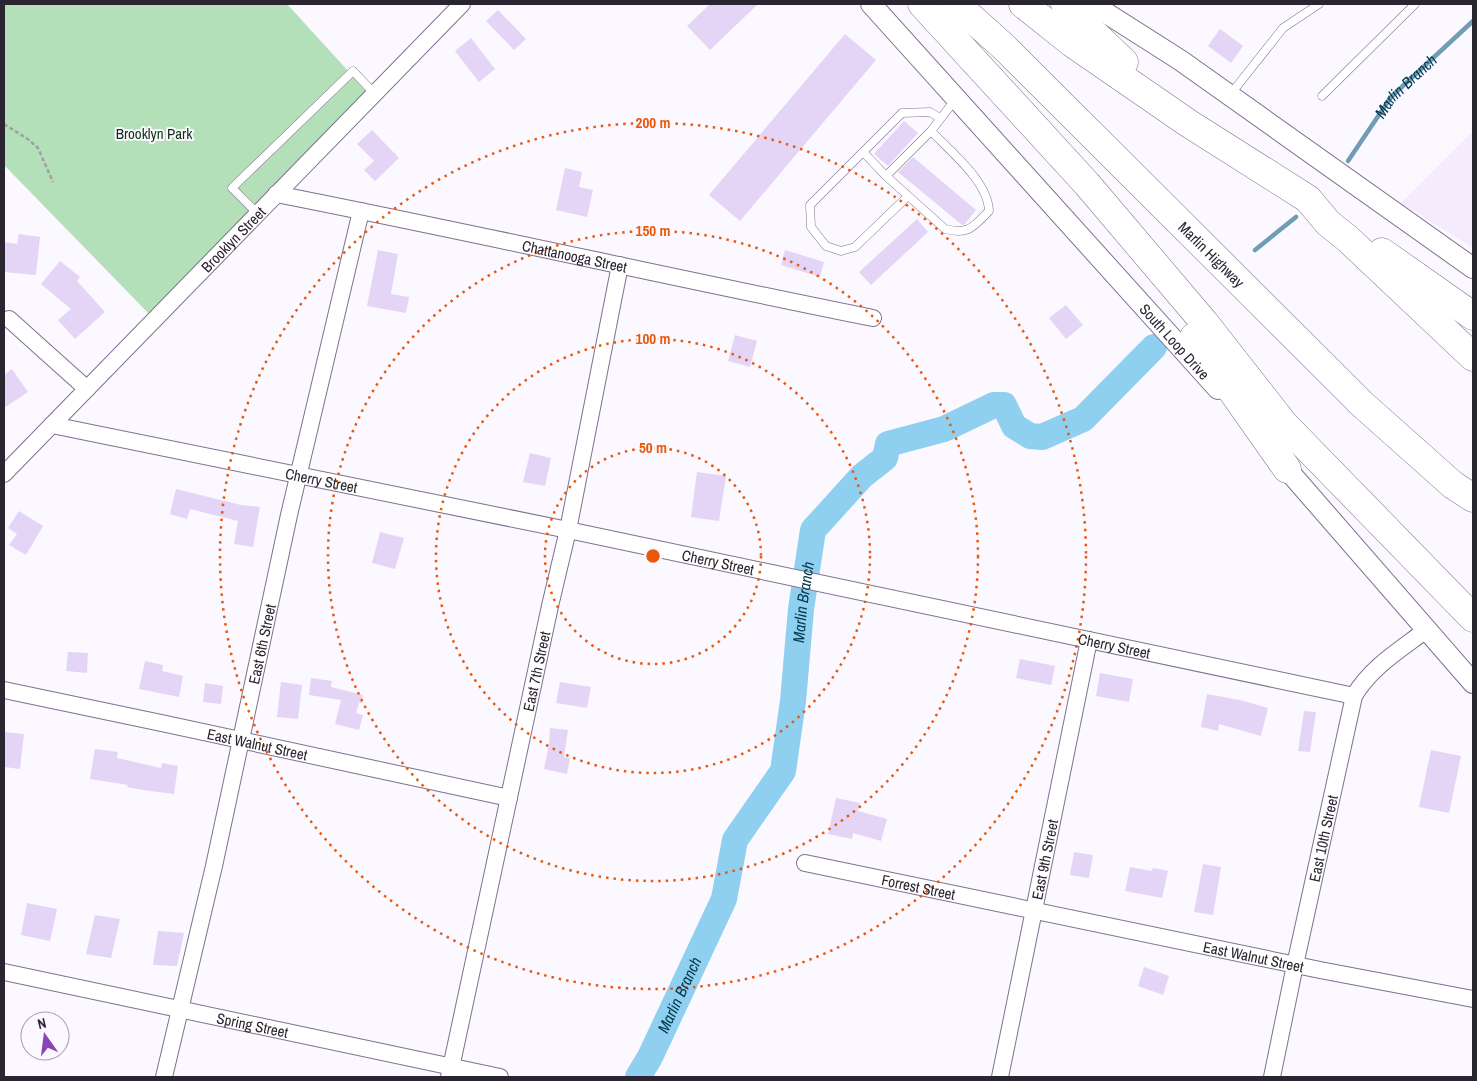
<svg xmlns="http://www.w3.org/2000/svg" width="1477" height="1081" font-family="'Archivo Narrow',sans-serif">
  <style>
    .built { fill: #f4ecfd }
    .green { fill: #b3e0b9 }
    .lines { fill: none; stroke-linecap: round; stroke-linejoin: round }
    .stream { stroke: #719cb6; stroke-width: 4.5 }
    .river { stroke: #8fcfef; stroke-width: 26 }
    .building { fill: #e4d5f7 }
    .service-casing { stroke: #7f718f; stroke-width: 9 }
    .minor-casing { stroke: #7f718f; stroke-width: 18 }
    .tertiary-casing { stroke: #7f718f; stroke-width: 22 }
    .motorway-casing { stroke: #7f718f; stroke-width: 29 }
    .path { stroke: #a29ea7; stroke-width: 2.5; stroke-dasharray: 4 2.5; stroke-linecap: butt }
    .service { stroke: #fff; stroke-width: 8 }
    .minor { stroke: #fff; stroke-width: 16 }
    .tertiary { stroke: #fff; stroke-width: 20 }
    .motorway { stroke: #fff; stroke-width: 28 }
    .ring { fill: none; stroke: #e8590c; stroke-width: 2.5; stroke-dasharray: 2.5 5 }
    .labels { text-anchor: middle; dominant-baseline: central; stroke-width: 4; stroke-linejoin: round; paint-order: stroke }
    .park-label { font-size: 15px; fill: #0d3216; stroke: #fbf8ff }
    .street-label { font-size: 15px; fill: #2b2531; stroke: #fbf8ff }
    .water-label { font-size: 16px; font-style: italic; fill: #00384d; stroke: #fbf8ff }
    .centre { fill: #e8590c; stroke: #fbf8ff; stroke-width: 2.5 }
    .ring-label { font-size: 15px; text-anchor: middle; font-weight: bold; fill: #e8590c; stroke: #fbf8ff; stroke-width: 4; stroke-linejoin: round; paint-order: stroke }
  </style>
  <rect width="100%" height="100%" fill="#fbf8ff"/>
  <polygon class="built" points="1473,131 1473,248 1401,203"/>
  <polygon class="green" points="4,4 287,4 371,96 154,319 4,165"/>
  <g class="lines">
    <g class="stream">
      <path id="s1" d="M1348 161 1391 97 1473 21"/>
      <polyline points="1255,250 1296,217"/>
    </g>
    <path class="river" id="s2" d="M638 1077 650 1057 724 899 735 840 783 771 793 701 801 609 813 530 862 476 885 458 888 444 944 429 994 405H1004L1014 426 1030 436 1042 437 1083 419 1154 347"/>
  </g>
  <g class="building">
    <polygon points="710,4 758,4 710,50 687,26"/>
    <polygon points="498,10 526,39 514,50 486,21"/>
    <polygon points="1220,29 1243,46 1231,63 1208,46"/>
    <polygon points="845,34 876,60 740,221 709,195"/>
    <polygon points="471,38 495,69 479,82 455,51"/>
    <polygon points="904,121 918,133 888,166 874,154"/>
    <polygon points="372,130 399,158 375,181 364,170 374,161 357,144"/>
    <polygon points="913,157 976,210 964,225 962,225 898,172"/>
    <polygon points="565,168 582,172 579,187 593,190 587,217 556,210"/>
    <polygon points="917,219 928,232 871,285 859,272"/>
    <polygon points="19,234 40,237 36,275 4,272 4,242 17,244"/>
    <polygon points="378,250 398,254 391,294 409,297 406,313 367,306"/>
    <polygon points="785,250 824,262 820,277 781,265"/>
    <polygon points="60,261 80,277 77,281 105,312 75,339 58,320 71,309 41,284"/>
    <polygon points="1066,305 1083,325 1066,339 1049,318"/>
    <polygon points="735,335 757,341 750,367 728,361"/>
    <polygon points="12,369 28,392 4,408 4,375"/>
    <polygon points="530,453 551,458 545,486 523,482"/>
    <polygon points="697,472 726,476 719,521 691,517"/>
    <polygon points="176,489 241,505 260,507 253,547 234,544 238,521 190,509 187,519 170,514"/>
    <polygon points="19,511 43,526 26,555 9,545 17,534 8,528"/>
    <polygon points="380,532 404,538 395,569 372,563"/>
    <polygon points="68,652 88,653 87,673 66,671"/>
    <polygon points="1020,659 1055,666 1051,685 1016,678"/>
    <polygon points="145,661 163,665 162,671 183,676 179,697 139,689"/>
    <polygon points="1100,673 1133,679 1129,702 1096,696"/>
    <polygon points="311,678 332,681 331,687 363,695 362,703 359,703 356,713 363,715 359,730 335,724 341,700 309,695"/>
    <polygon points="281,682 302,685 298,719 277,717"/>
    <polygon points="560,682 591,687 587,708 556,703"/>
    <polygon points="205,683 223,686 221,704 203,702"/>
    <polygon points="1207,694 1240,700 1268,708 1261,736 1219,724 1218,731 1201,727"/>
    <polygon points="1304,711 1316,712 1310,752 1298,751"/>
    <polygon points="550,728 568,730 564,757 570,758 567,774 544,769 549,744"/>
    <polygon points="4,732 24,734 20,769 4,767"/>
    <polygon points="95,749 118,752 117,758 161,768 162,763 178,766 174,794 143,790 127,787 128,785 90,779"/>
    <polygon points="1431,750 1461,756 1449,813 1419,807"/>
    <polygon points="836,798 860,803 858,811 887,819 881,841 853,833 852,839 828,834"/>
    <polygon points="1074,852 1093,855 1089,878 1070,875"/>
    <polygon points="1203,864 1221,867 1213,915 1194,912"/>
    <polygon points="1130,867 1152,871 1153,868 1168,871 1162,898 1125,891"/>
    <polygon points="27,903 57,909 50,941 21,935"/>
    <polygon points="95,915 120,919 111,958 86,954"/>
    <polygon points="158,931 184,933 177,966 153,965"/>
    <polygon points="1144,967 1169,976 1163,995 1138,986"/>
  </g>
  <g class="lines">
    <defs>
      <g id="service">
        <polyline points="1230,95 1283,28 1319,4"/>
        <polyline points="1322,96 1415,4"/>
        <path d="M931 131 886 176 945 229C969 235 973 227 989 211 988 181 950 151 931 131L955 100"/>
        <polyline points="863,152 886,176"/>
        <polyline points="908,196 855,247 841,251 826,246 811,227 810,205 902,113 930,112 940,118"/>
        <polyline points="257,213 232,188 353,71 374,93"/>
      </g>
      <g id="minor">
        <path id="s3" d="M276 194C475 233 673 278 873 318"/>
        <polyline points="9,319 87,389"/>
        <path id="s4" d="M52 425 568 530 1354 696"/>
        <path id="s5" d="M4 474 462 4"/>
        <path id="s6" d="M4 690 166 724 509 798"/>
        <path id="s7" d="M805 863 1320 970 1473 999"/>
        <path id="s8" d="M4 972 500 1077"/>
        <path id="s9" d="M164 1077 214 866 289 515 361 211"/>
        <path id="s10" d="M449 1077 550 606 568 530 620 265"/>
        <path id="s11" d="M1000 1077 1089 640"/>
        <path id="s12" d="M1272 1077 1295 965 1354 696C1371 667 1400 650 1426 630"/>
      </g>
      <g id="tertiary">
        <path id="s13" d="M871 4 1218 389"/>
        <polyline points="1092,4 1180,60 1473,268"/>
        <polyline points="1279,460 1473,683"/>
      </g>
      <g id="motorway">
        <polyline points="922,4 1087,184 1204,322 1284,424 1473,618"/>
        <path id="s14" d="M956 4 1004 47 1362 404 1453 485 1473 498"/>
        <polyline points="1023,4 1072,43 1188,123 1308,199 1328,223 1348,239 1473,357"/>
        <polyline points="1065,4 1085,25 1124,62"/>
        <polyline points="1382,252 1473,316"/>
        <polyline points="1194,337 1287,469"/>
      </g>
    </defs>
    <use href="#service" class="service-casing"/>
    <use href="#minor" class="minor-casing"/>
    <use href="#tertiary" class="tertiary-casing"/>
    <use href="#motorway" class="motorway-casing"/>
    <polyline class="path" points="4,124 29,140 38,148 53,182"/>
    <use href="#service" class="service"/>
    <use href="#minor" class="minor"/>
    <use href="#tertiary" class="tertiary"/>
    <use href="#motorway" class="motorway"/>
  </g>
  <g class="ring">
    <circle cx="653" cy="556" r="108"/>
    <circle cx="653" cy="556" r="217"/>
    <circle cx="653" cy="556" r="325"/>
    <circle cx="653" cy="556" r="433"/>
  </g>
  <g class="labels">
    <g class="park-label">
      <text x="154" y="133">Brooklyn Park</text>
    </g>
    <g class="street-label">
      <text stroke="none"><textPath href="#s5" startOffset="328">Brooklyn Street</textPath></text>
      <text stroke="none"><textPath href="#s14" startOffset="358">Marlin Highway</textPath></text>
      <text stroke="none"><textPath href="#s3" startOffset="305">Chattanooga Street</textPath></text>
      <text stroke="none"><textPath href="#s13" startOffset="454">South Loop Drive</textPath></text>
      <text stroke="none"><textPath href="#s4" startOffset="275">Cherry Street</textPath></text>
      <text stroke="none"><textPath href="#s4" startOffset="680">Cherry Street</textPath></text>
      <text stroke="none"><textPath href="#s9" startOffset="444">East 6th Street</textPath></text>
      <text stroke="none"><textPath href="#s4" startOffset="1085">Cherry Street</textPath></text>
      <text stroke="none"><textPath href="#s10" startOffset="415">East 7th Street</textPath></text>
      <text stroke="none"><textPath href="#s6" startOffset="259">East Walnut Street</textPath></text>
      <text stroke="none"><textPath href="#s12" startOffset="244">East 10th Street</textPath></text>
      <text stroke="none"><textPath href="#s11" startOffset="222">East 9th Street</textPath></text>
      <text stroke="none"><textPath href="#s7" startOffset="116">Forrest Street</textPath></text>
      <text stroke="none"><textPath href="#s7" startOffset="458">East Walnut Street</textPath></text>
      <text stroke="none"><textPath href="#s8" startOffset="254">Spring Street</textPath></text>
    </g>
    <g class="water-label">
      <text stroke="none"><textPath href="#s1" startOffset="95">Marlin Branch</textPath></text>
      <text stroke="none"><textPath href="#s2" startOffset="512">Marlin Branch</textPath></text>
      <text stroke="none"><textPath href="#s2" startOffset="92">Marlin Branch</textPath></text>
    </g>
  </g>
  <circle cx="653" cy="556" r="8" class="centre"/>
  <g class="ring-label">
    <text x="653" y="128">200 m</text>
    <text x="653" y="236">150 m</text>
    <text x="653" y="344">100 m</text>
    <text x="653" y="453">50 m</text>
  </g>
  <rect width="1477" height="1081" fill="none" stroke="#2b2531" stroke-width="10"/>
  <g transform="translate(45 1036) rotate(346)"><circle r="24" fill="#fbf8ff" stroke="#a8a4ad"/>
  <path d="M0-4L9 19L0 12L-9 19Z" fill="#8a42b4"/>
  <text y="-8" font-size="14" font-weight="bold" text-anchor="middle" fill="#2b2531">N</text>
  </g>
</svg>
